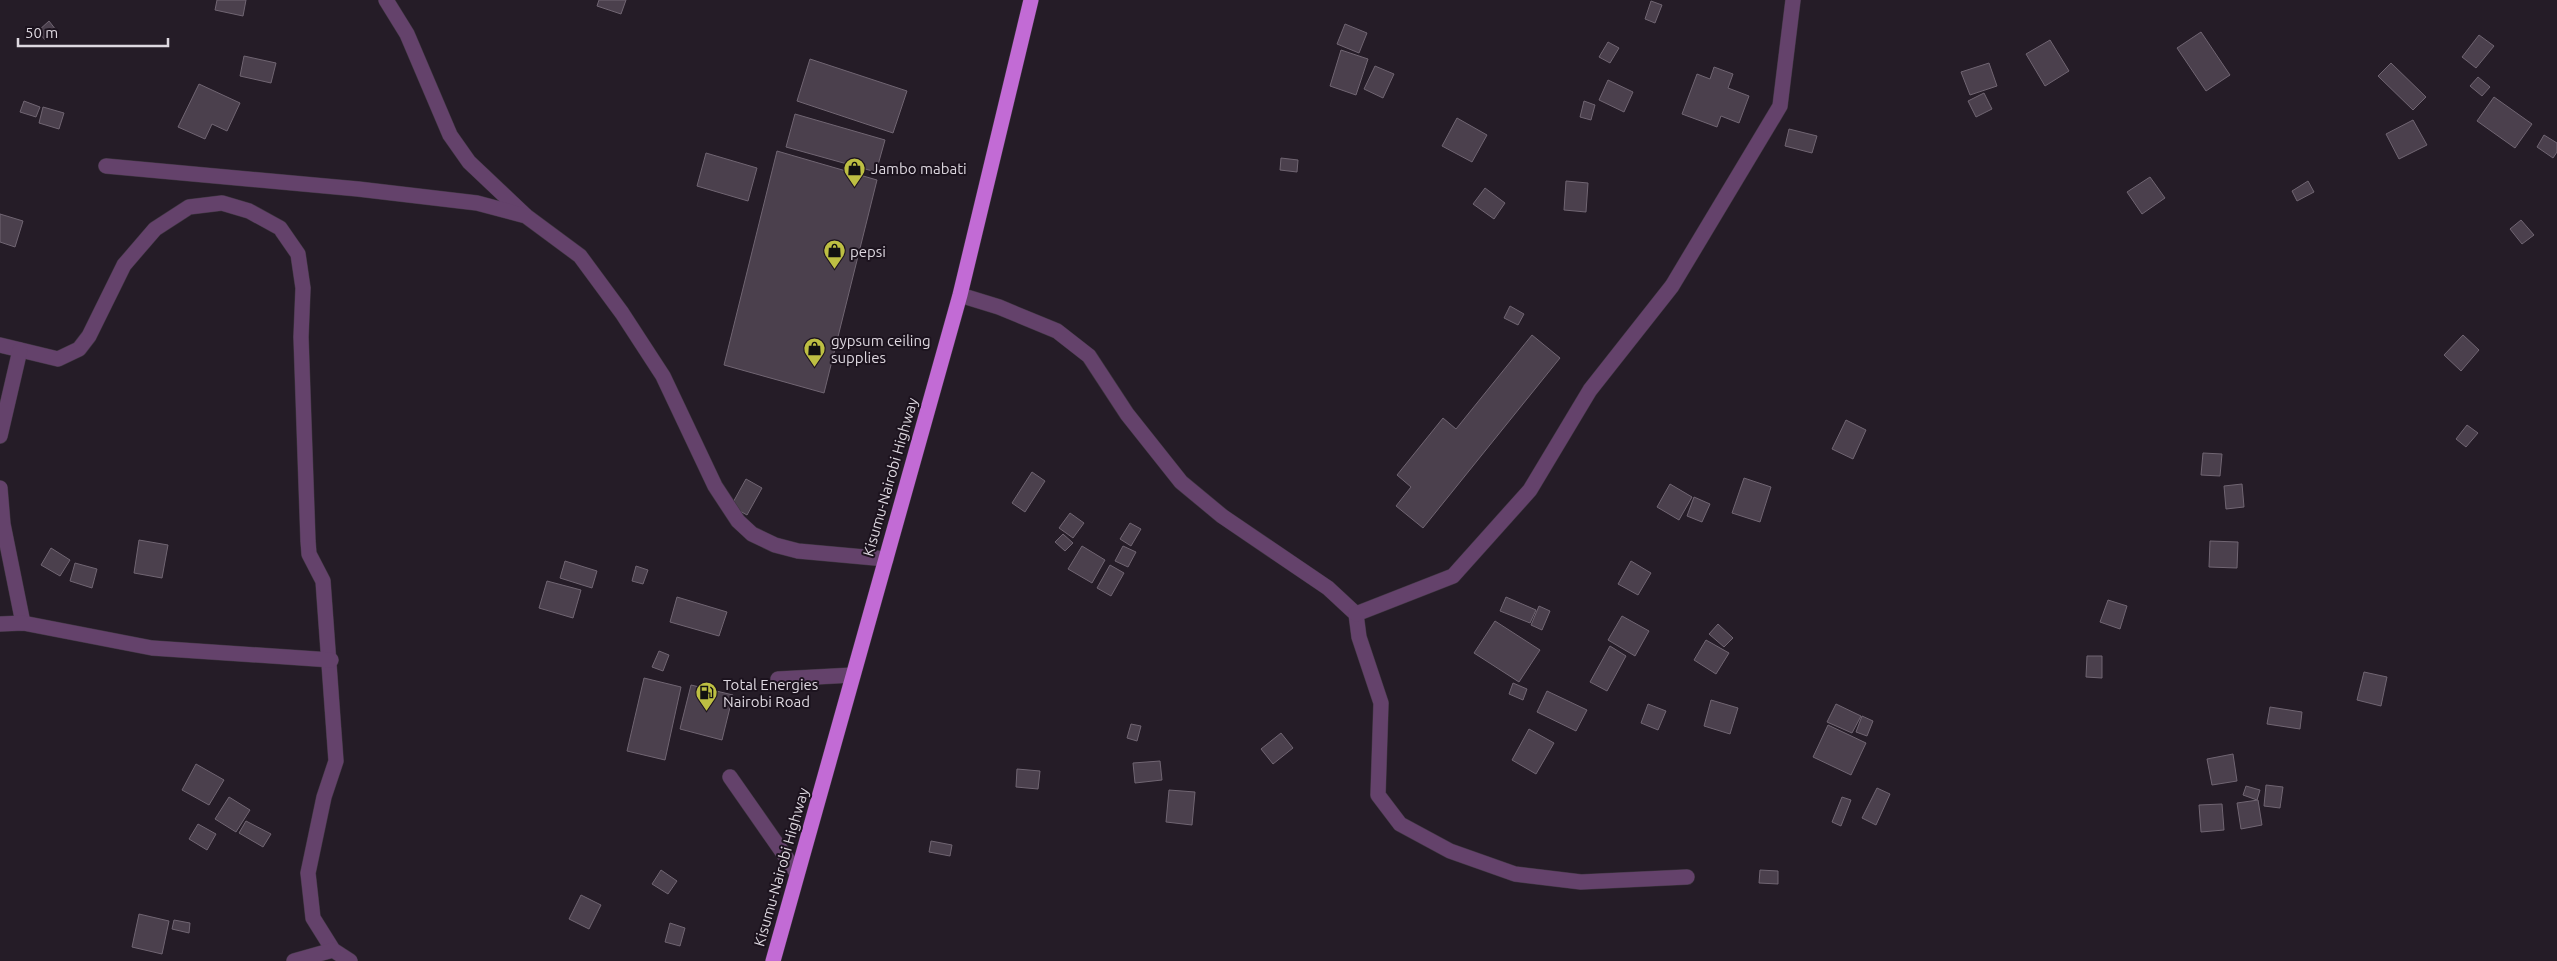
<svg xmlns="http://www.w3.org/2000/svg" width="2557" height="961" font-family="Ubuntu,sans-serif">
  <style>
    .building { fill: #4b404d; stroke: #706572 }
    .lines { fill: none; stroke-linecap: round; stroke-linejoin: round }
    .minor-casing { stroke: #3f3641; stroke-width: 16 }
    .highway-casing { stroke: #3f3641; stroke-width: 16 }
    .minor { stroke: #64426b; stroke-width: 15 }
    .highway { stroke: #c26bd5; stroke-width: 15 }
    .labels { text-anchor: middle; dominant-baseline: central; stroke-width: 4; stroke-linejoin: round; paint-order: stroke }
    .poi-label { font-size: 15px; fill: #ded8e0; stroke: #1c131e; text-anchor: start }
    .street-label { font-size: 15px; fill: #ded8e0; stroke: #1c131e }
  </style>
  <rect width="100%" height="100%" fill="#251c27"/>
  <g class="building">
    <polygon points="217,0 246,0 243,16 215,10"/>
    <polygon points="599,0 626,0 621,14 597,6"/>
    <polygon points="1651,1 1662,5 1655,23 1645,19"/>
    <polygon points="49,21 56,30 45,40 38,31"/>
    <polygon points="1345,24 1367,33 1359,53 1337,44"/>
    <polygon points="2201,32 2230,75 2206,91 2177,48"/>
    <polygon points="2479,35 2494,46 2476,68 2462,57"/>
    <polygon points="2050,40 2069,71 2045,86 2026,54"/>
    <polygon points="1608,42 1619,48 1610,63 1599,57"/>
    <polygon points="1341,50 1368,59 1356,95 1330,86"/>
    <polygon points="244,56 276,63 271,83 240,76"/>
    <polygon points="810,59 907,91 893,133 797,101"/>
    <polygon points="1989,63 1997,86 1970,95 1961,72"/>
    <polygon points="2391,63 2426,97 2413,110 2378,76"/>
    <polygon points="1375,66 1394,74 1383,98 1364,89"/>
    <polygon points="1714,67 1733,74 1728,88 1749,96 1739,123 1721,116 1717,127 1682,114 1697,74 1710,79"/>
    <polygon points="2478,77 2490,87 2482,96 2470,86"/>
    <polygon points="1608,80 1633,92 1624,112 1599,100"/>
    <polygon points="199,84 240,103 227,131 212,124 205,139 178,127"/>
    <polygon points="1984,93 1992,109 1976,117 1968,101"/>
    <polygon points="2494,97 2532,124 2515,148 2477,121"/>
    <polygon points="24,101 40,107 36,117 20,112"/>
    <polygon points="1584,101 1595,105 1591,120 1580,117"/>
    <polygon points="43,107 64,113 59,129 39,123"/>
    <polygon points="795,114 885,140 876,172 786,147"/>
    <polygon points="1457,118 1487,135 1472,162 1442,146"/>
    <polygon points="2413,120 2427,145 2399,159 2386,134"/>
    <polygon points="1789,129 1817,136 1812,153 1785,146"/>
    <polygon points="2544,135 2557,143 2557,152 2553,158 2537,147"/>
    <polygon points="777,151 877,180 824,393 724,365"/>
    <polygon points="706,153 757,168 748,201 697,186"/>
    <polygon points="1281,158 1298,160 1297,172 1280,170"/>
    <polygon points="2150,177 2165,198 2142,214 2127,192"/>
    <polygon points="1566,181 1588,183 1586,212 1564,210"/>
    <polygon points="2308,181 2314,192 2297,201 2292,191"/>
    <polygon points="1485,188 1505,203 1494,219 1473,204"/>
    <polygon points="0,214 23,221 15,247 0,242"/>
    <polygon points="2521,220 2534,235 2522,244 2510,229"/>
    <polygon points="1510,306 1524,314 1518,325 1504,318"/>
    <polygon points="1532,335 1560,358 1423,528 1396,506 1411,487 1397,475 1443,418 1456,429"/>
    <polygon points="2463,335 2479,350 2461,371 2444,355"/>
    <polygon points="1846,420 1866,430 1853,459 1832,449"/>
    <polygon points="2467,425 2478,433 2466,447 2456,439"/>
    <polygon points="2203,453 2222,454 2220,476 2201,475"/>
    <polygon points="1032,472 1045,481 1025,512 1012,503"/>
    <polygon points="1744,478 1771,487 1760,522 1732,513"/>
    <polygon points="746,479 762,488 747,515 731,506"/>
    <polygon points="1670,484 1692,497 1679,520 1657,507"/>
    <polygon points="2242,484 2244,507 2226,509 2224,486"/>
    <polygon points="1694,497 1710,504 1702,522 1687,516"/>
    <polygon points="1070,513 1084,523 1073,538 1059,528"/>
    <polygon points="1130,523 1141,529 1131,546 1120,539"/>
    <polygon points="1063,534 1073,543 1065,551 1055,542"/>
    <polygon points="139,540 168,545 162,578 134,573"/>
    <polygon points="2210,541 2238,542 2237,568 2209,567"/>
    <polygon points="1082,546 1105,560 1092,583 1068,569"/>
    <polygon points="1123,546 1136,552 1128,567 1115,561"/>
    <polygon points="51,548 70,560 60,576 41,565"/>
    <polygon points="565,561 597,571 592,588 560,578"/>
    <polygon points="1631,561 1651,573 1638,595 1618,584"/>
    <polygon points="75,563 97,569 92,588 70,581"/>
    <polygon points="1110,565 1124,573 1111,596 1097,588"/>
    <polygon points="636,566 648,570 643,584 632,581"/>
    <polygon points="547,581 581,590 573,618 539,608"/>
    <polygon points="677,597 727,612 719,636 670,622"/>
    <polygon points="1506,597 1536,610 1530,623 1500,611"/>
    <polygon points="2108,600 2127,606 2120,629 2100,622"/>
    <polygon points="1539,606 1550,611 1542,630 1531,625"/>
    <polygon points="1622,616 1649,631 1635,656 1608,640"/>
    <polygon points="1495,621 1540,650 1519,682 1474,653"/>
    <polygon points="1718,624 1733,638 1724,647 1709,634"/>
    <polygon points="1706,640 1729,653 1716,674 1694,660"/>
    <polygon points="1610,646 1626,656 1607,691 1590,682"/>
    <polygon points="659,651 669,655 663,671 652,667"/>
    <polygon points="2087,656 2102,656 2102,678 2086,677"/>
    <polygon points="2364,672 2387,677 2381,706 2357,700"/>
    <polygon points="644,678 681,687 665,760 627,751"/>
    <polygon points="1513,683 1527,689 1523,700 1509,694"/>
    <polygon points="691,685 733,695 722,740 680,729"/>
    <polygon points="1547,691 1587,710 1576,731 1537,712"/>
    <polygon points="1711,700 1738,708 1730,734 1704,726"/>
    <polygon points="1648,704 1666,711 1658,730 1641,723"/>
    <polygon points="1836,704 1861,716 1852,733 1827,722"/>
    <polygon points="2270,707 2302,712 2300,729 2267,724"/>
    <polygon points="1862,716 1873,721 1867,736 1856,732"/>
    <polygon points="1131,724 1141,726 1137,741 1127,738"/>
    <polygon points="1828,725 1866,743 1851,775 1813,757"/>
    <polygon points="1529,729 1554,743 1536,774 1512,760"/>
    <polygon points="1281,733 1293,748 1273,764 1261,749"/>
    <polygon points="2233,754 2237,781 2212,785 2207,759"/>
    <polygon points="1160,761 1162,780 1135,783 1133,763"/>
    <polygon points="196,764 224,780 209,805 182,790"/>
    <polygon points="1017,769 1040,771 1038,789 1016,787"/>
    <polygon points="2266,785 2283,787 2280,808 2264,806"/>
    <polygon points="2246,786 2260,790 2257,800 2243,795"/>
    <polygon points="1877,788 1890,794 1876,825 1862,818"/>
    <polygon points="1169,790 1195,792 1192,825 1166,822"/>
    <polygon points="229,797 250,810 236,832 215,819"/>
    <polygon points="1842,797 1851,800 1841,826 1832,822"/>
    <polygon points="2258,800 2262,825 2241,829 2237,803"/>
    <polygon points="2222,804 2224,830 2201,832 2199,805"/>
    <polygon points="246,821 271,834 263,847 239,833"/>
    <polygon points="198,824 216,834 207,850 189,839"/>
    <polygon points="931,841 952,845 950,856 929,852"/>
    <polygon points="661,870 677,881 668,894 652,884"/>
    <polygon points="1760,870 1778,871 1778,884 1759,883"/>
    <polygon points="581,895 601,905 589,929 569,919"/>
    <polygon points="139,914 169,921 162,954 132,947"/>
    <polygon points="174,920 190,923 189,933 172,929"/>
    <polygon points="670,923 685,928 680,946 665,942"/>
  </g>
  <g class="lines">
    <defs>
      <g id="minor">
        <polyline points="386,0 407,34 450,135 469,162 525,215"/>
        <polyline points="106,166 358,189 477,203 526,216 580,256 622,313 663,376 715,486 738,521 752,534 775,545 798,551 886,559"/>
        <polyline points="960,295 999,307 1057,331 1089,356 1127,414 1181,482 1222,516 1328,588 1356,614 1359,637 1381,703 1378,795 1400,824 1450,851 1515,874 1581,882 1687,877"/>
        <polyline points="0,345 58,359 79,349 89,336 124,265 155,229 189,207 222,203 249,211 280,228 298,254 303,288 301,337 308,541 309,554 323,581 336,761 324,797 308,873 313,918 333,950 350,961"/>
        <polyline points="0,436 20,350"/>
        <polyline points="0,488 3,524 23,623"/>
        <polyline points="1356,614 1453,576 1530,490 1590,390 1672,286 1780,106 1793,0"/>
        <polyline points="0,624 23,623 152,648 331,660"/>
        <polyline points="778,679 853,675"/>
        <polyline points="730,777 797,873"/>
        <polyline points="294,961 333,950"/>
      </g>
      <polyline id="highway" points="773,961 960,295 1031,0"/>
    </defs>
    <use href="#minor" class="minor-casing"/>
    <use href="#highway" class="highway-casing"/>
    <use href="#minor" class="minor"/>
    <use href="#highway" class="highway"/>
  </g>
  <defs>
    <symbol id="shop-pin" viewBox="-11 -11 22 30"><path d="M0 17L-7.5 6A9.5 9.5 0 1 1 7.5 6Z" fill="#bdbf43" stroke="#1c131e"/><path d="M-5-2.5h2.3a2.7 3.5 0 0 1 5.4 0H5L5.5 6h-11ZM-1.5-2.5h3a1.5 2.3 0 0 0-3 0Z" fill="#111"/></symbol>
    <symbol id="fuel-pin" viewBox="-11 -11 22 30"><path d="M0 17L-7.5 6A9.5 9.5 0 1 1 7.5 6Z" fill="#bdbf43" stroke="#1c131e"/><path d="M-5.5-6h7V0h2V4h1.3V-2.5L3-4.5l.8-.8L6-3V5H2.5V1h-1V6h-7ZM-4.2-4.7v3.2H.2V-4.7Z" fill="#111"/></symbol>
  </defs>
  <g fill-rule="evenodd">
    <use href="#shop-pin" x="842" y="156" width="25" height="34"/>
    <use href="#shop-pin" x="822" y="238" width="25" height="34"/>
    <use href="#shop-pin" x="802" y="336" width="25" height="34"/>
    <use href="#fuel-pin" x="694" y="680" width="25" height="34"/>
  </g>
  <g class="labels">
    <g class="poi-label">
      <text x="871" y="168">Jambo mabati</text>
      <text x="850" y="251">pepsi</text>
      <text x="831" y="340">gypsum ceiling<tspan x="831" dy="17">supplies</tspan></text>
      <text x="723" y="684">Total Energies<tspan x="723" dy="17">Nairobi Road</tspan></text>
    </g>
    <g class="street-label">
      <text transform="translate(890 477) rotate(-74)">Kisumu-Nairobi Highway</text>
      <text transform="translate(781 867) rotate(-74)">Kisumu-Nairobi Highway</text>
    </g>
  </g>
  <path d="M18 38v8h150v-8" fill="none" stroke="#ded8e0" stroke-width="2.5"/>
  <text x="25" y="38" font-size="15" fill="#ded8e0" stroke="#1c131e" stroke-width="4" paint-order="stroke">50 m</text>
</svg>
